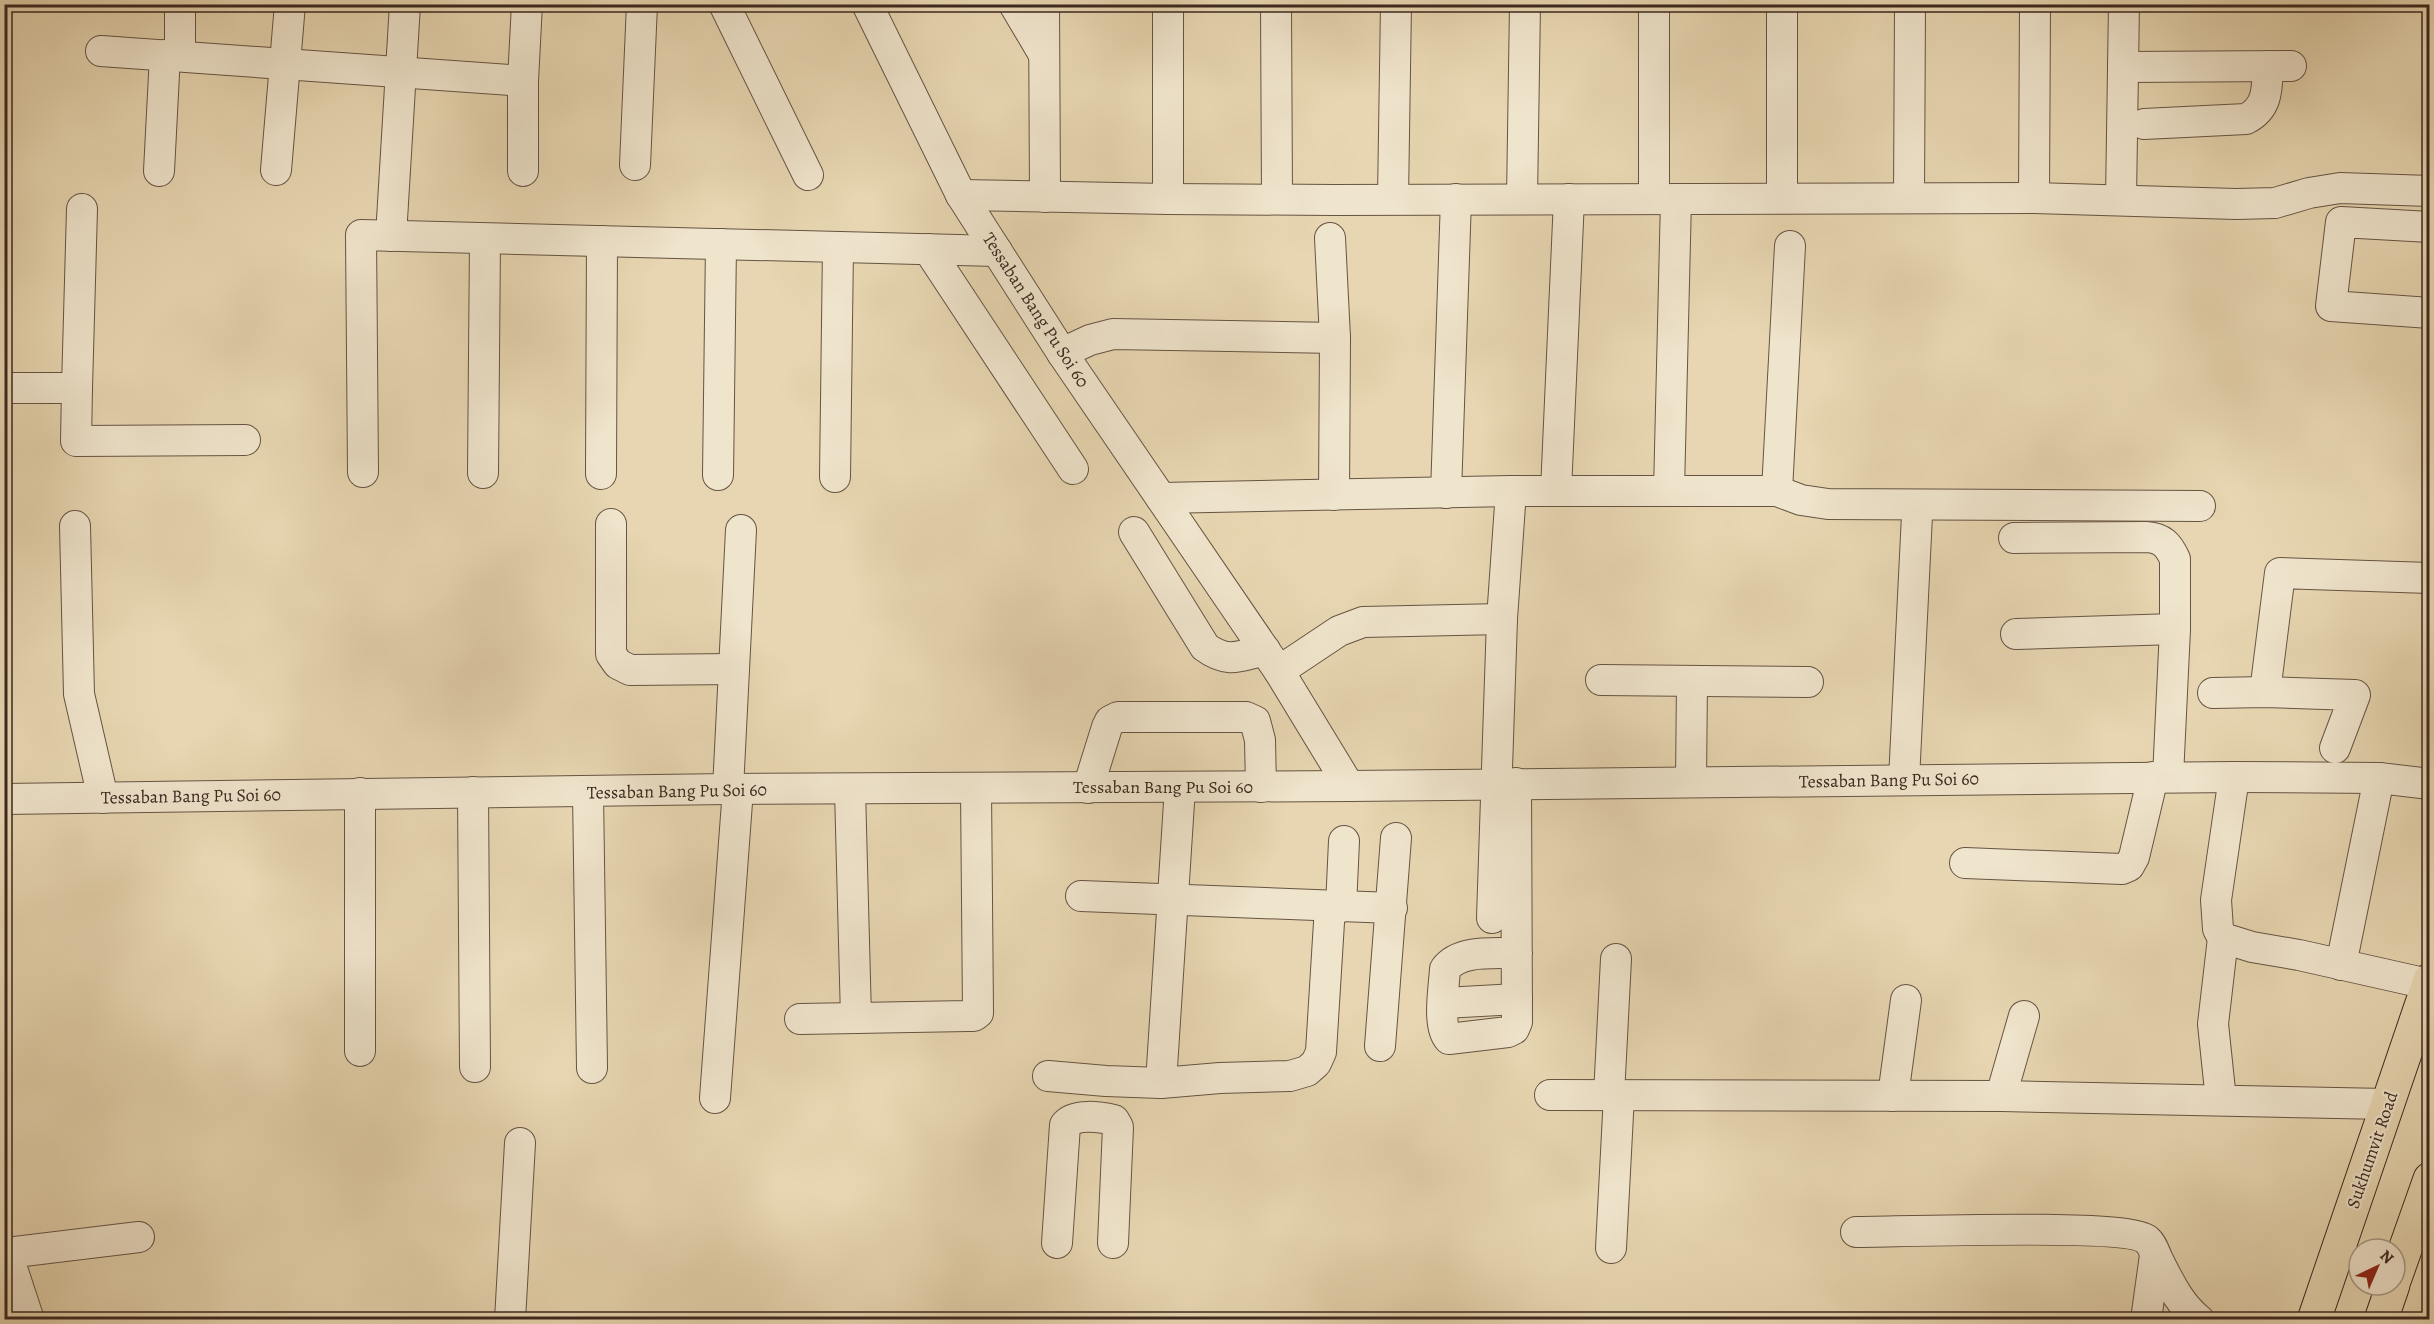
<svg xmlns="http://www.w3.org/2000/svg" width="2434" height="1324" font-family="Alegreya,serif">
<rect width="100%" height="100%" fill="#e7d6b1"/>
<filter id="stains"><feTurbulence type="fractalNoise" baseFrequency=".00333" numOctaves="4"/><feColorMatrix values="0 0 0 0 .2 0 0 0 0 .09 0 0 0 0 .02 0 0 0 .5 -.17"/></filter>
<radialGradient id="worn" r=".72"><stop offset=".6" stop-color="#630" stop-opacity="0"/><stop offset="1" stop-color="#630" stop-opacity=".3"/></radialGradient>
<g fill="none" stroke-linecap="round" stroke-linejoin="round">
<defs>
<g id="minor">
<path d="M724 4 808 175"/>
<path d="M867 4 961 195 1062 353 1279 671 1349 786 2234 777 2379 778 2430 784"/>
<path d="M1014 4 1043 53"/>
<path d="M1044 4 1045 197"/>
<path d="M1168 4V199"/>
<path d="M1276 4 1277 199"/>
<path d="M1654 4V198"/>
<path d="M1782 4V198"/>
<path d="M101 51 523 81"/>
<path d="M180 56V4"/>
<path d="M2123 67 2291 66"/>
<path d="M2144 124 2246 119C2268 108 2267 89 2268 66"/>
<path d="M635 165 642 4"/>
<path d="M276 170 290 4"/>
<path d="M159 171 165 55"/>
<path d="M523 171V81L527 4"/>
<path d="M961 195 1168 199 1334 200 2034 198 2236 204 2275 203 2309 193 2340 188 2430 191"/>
<path d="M1909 198 1910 4"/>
<path d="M2034 198 2035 4"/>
<path d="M1393 199 1396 4"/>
<path d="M1522 199 1525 4"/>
<path d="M2121 199 2124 4"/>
<path d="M2430 227 2341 222 2331 306 2430 313"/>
<path d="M391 236 405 4"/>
<path d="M1330 238 1335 338 1334 495"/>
<path d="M928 249 1073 469"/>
<path d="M1062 353 1090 340 1113 334 1335 338"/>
<path d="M4 388H77L76 441 245 440"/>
<path d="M77 388 82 209"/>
<path d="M363 472 361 235 997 251"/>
<path d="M483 473 485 239"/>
<path d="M601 474 602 241"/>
<path d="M718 475 721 244"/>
<path d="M835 477 838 247"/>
<path d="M1556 491 1569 199"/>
<path d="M1669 491 1676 199"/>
<path d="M1777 491 1790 246"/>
<path d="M1446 493 1456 199"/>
<path d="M1161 498 1511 491H1777L1801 500 1828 504 2200 506"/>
<path d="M611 524V654L618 664 630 670 734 669"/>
<path d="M75 526 79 694 103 798"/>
<path d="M1134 532 1205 647C1228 664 1240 656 1265 650"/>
<path d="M2014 538 2146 537C2162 538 2168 544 2175 559V629L2168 777"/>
<path d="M2016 634 2175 629"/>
<path d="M1279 671 1339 631 1363 622 1502 619"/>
<path d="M1601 680 1808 682"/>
<path d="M2265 692 2280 573 2430 578"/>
<path d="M2213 693 2265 692 2355 695 2335 748"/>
<path d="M2234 777 2216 900 2218 929 2223 938 2252 947 2299 955 2428 984"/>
<path d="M1904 780 1917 515"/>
<path d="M1691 782 1692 681"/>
<path d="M1516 783 1517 1022 1514 1029 1508 1032 1449 1039C1437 1026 1444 987 1445 969 1460 949 1494 954 1517 953"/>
<path d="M1088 788 1107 727 1110 721 1118 717H1246L1255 721 1260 740 1261 787"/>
<path d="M728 789 741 530"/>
<path d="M850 790 856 1018"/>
<path d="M473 792 475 1067"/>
<path d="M588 792 592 1068"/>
<path d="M360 793V1051"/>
<path d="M4 799 728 789 1349 786"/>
<path d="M1965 863 2122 869 2129 866 2134 857 2153 777"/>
<path d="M1081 896 1392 908"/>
<path d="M1341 907 1344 841"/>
<path d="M1492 918 1502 619 1511 491"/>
<path d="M2341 965 2379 778"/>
<path d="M1444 1003 1517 999"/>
<path d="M800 1019 968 1016H974L978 1013 976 789"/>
<path d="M1380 1046 1396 838"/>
<path d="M1048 1076 1106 1081 1161 1083 1220 1078 1290 1076 1307 1071 1316 1063 1321 1052 1330 906"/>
<path d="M1161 1083 1180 787"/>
<path d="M1550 1095 2001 1096 2387 1104"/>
<path d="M1609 1095 1616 959"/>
<path d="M1893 1096 1906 1000"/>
<path d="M2001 1096 2024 1016"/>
<path d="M715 1098 738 789"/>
<path d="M2221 1100 2213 1024 2223 938"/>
<path d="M1856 1232C1897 1232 2127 1223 2147 1240 2152 1244 2155 1253 2158 1260 2169 1281 2179 1304 2199 1320"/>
<path d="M1057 1243 1065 1125C1074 1113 1101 1117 1114 1120L1118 1127 1113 1243"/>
<path d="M1611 1248 1619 1095"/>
<path d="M29 1320 7 1253 139 1237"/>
<path d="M510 1320 520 1143"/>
<path d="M2146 1320 2155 1255"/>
</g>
<g id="highway">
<path d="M2395 1278 2430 1179"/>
<path d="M2314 1320 2430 980"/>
<path d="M2381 1320 2393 1285"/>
</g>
</defs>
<use href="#minor" stroke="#665444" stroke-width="32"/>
<use href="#highway" stroke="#3b2820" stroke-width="35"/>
<use href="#minor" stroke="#efe4cc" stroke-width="30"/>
<use href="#highway" stroke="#e7d6b1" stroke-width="33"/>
</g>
<g text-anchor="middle" stroke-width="4.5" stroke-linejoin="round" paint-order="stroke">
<g font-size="18" fill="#3b2820" stroke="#efe4cc">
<text transform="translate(1036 310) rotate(57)" y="6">Tessaban Bang Pu Soi 60</text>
<text transform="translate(1889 780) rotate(-1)" y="6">Tessaban Bang Pu Soi 60</text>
<text x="1163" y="793">Tessaban Bang Pu Soi 60</text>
<text transform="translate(677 791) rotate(-1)" y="6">Tessaban Bang Pu Soi 60</text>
<text transform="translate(191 796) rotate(-1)" y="6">Tessaban Bang Pu Soi 60</text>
<text transform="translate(2372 1150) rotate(-71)" y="6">Sukhumvit Road</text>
</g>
</g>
<rect width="2434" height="1324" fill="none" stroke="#e7d6b1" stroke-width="24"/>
<rect x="6" y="6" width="2422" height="1312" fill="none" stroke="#3b2820" stroke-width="3"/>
<rect x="12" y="12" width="2410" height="1300" fill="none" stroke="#3b2820" stroke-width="1.5"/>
<g transform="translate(2377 1267) rotate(44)"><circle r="28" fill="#efe4cc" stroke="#a79987" stroke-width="1.5"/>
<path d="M0-4.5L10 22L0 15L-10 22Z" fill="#8f2418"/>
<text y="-9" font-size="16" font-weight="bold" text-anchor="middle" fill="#3b2820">N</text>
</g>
<rect width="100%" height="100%" filter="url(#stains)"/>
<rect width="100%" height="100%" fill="url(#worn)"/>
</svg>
